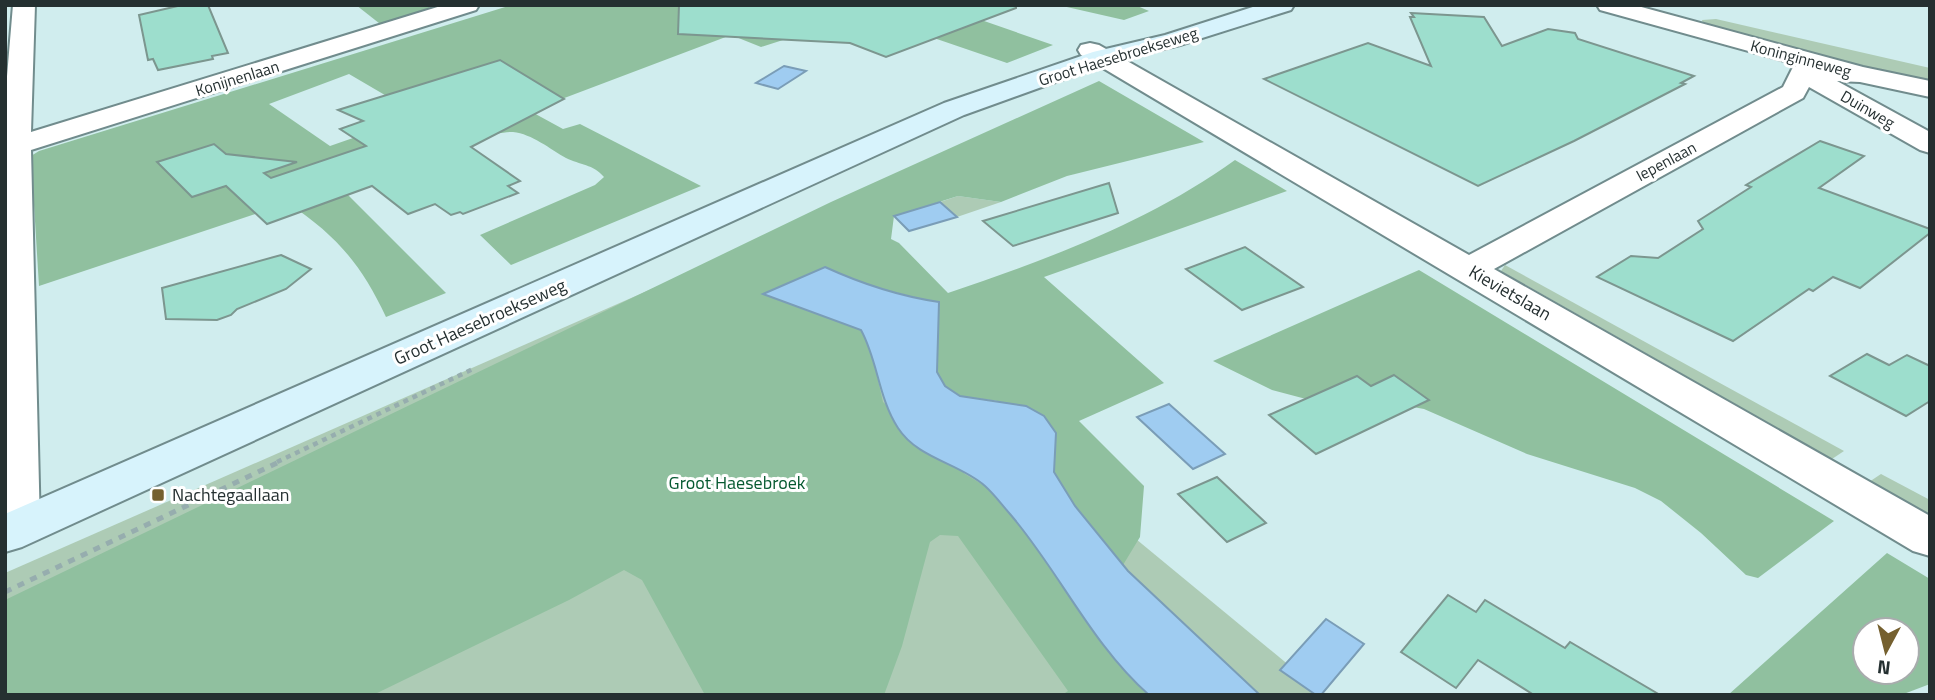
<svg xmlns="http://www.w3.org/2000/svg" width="1935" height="700" font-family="'Titillium Web',sans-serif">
<rect width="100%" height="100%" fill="#d0edee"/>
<g fill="#adcbb5">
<path d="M1716 19 1930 68V82L1816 57 1703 24 1702 20Z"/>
<path d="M958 196 1001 202 957 217 940 202Z"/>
<path d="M770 237 1325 695H5V573Z"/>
<path d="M1505 265 1844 451 1832 459 1501 271Z"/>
<path d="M1881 474 1930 500V516L1869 482Z"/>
</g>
<g fill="#90c09f" fill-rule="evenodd">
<path d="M356 5H426L436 12 384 27Z"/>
<path d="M512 5H938L1053 45 1007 63 928 36 836 23 761 47 731 35 530 111 563 129 580 124 701 186 511 265 480 235 595 185 604 177C593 164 580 165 566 158 550 149 532 134 513 132 485 129 380 181 348 195L446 293 386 317C361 264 337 236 288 203L39 286 31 156 39 151ZM349 74 419 115 330 146 269 104Z"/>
<path d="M1058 5H1135L1149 11 1124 20Z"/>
<path d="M1099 81 1204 142 1067 176 1001 202 958 196 901 214 894 216 891 239 899 243 948 293C1048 259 1149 222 1235 160L1287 191 1044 277 1164 383 1079 421 1144 486 1140 537 1123 565 1075 506 1054 472 1056 433 997 401 960 396 945 386 937 372 939 302C899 295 862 284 825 267L765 294 861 330 871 349 883 402 965 474 985 486 1034 542 1110 652 1149 695H1062L1068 691 958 536 940 535 930 542 902 646 884 695H705L642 580 624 570 569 600 373 695H5V600L831 202Z"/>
<path d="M1419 270 1834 521 1758 578 1746 575 1701 533 1661 501 1635 488 1527 454 1424 409 1402 405 1306 399 1272 390 1213 361Z"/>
<path d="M1887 553 1930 579V684L1901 695H1728ZM1865 630H1907V672H1865Z"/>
</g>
<g fill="#9fccf1" stroke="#7a9db7" stroke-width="2">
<path d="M784 66 806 71 778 89 756 83Z"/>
<path d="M940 202 957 217 909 231 894 216Z"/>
<path d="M825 267C862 284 899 296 939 302L937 372 945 386 960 396 1026 406 1044 416 1056 433 1054 472 1075 506 1128 571 1260 695H1149C1092 645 1059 571 1010 514 1002 505 994 494 985 486 959 463 918 459 898 428 878 397 878 361 861 330L763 294Z"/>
<path d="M1169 404 1225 454 1193 469 1137 417Z"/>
<path d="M1326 619 1364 644 1321 695H1316L1280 670Z"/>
</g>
<g fill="#9ddecd" stroke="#7c968f" stroke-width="2">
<path d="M182 5H208L228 53 212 56 213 59 158 70 153 59 148 60 139 15Z"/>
<path d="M679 5H1016V8L886 57 850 43 678 34Z"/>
<path d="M1411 13 1484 17 1502 46 1548 29 1575 33 1578 39 1694 76 1681 83 1685 84 1574 141 1478 186 1264 79 1368 43 1431 66 1410 17H1414Z"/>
<path d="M500 60 564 99 471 147 520 181 508 186 518 193 463 214 460 212 451 215 435 204 408 214 372 186 267 224 226 186 192 197 157 162 214 144 226 154 297 162 264 173 271 178 366 146 340 129 363 121 338 110Z"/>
<path d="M1820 141 1864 156 1819 188 1930 229V233L1860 288 1833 277 1813 291 1809 289 1733 341 1597 277 1631 256 1658 258 1703 229 1698 221 1751 187 1746 185Z"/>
<path d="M1109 183 1118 213 1013 246 983 221Z"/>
<path d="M1245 247 1303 287 1242 310 1186 269Z"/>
<path d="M281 255 311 269 286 289 237 309 231 315 217 320 166 319 162 288Z"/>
<path d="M1867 354 1889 365 1907 355 1930 366V401L1906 416 1830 376Z"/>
<path d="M1394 375 1429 400 1316 454 1269 415 1357 376 1371 386Z"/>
<path d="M1217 477 1266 523 1227 542 1178 494Z"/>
<path d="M1448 595 1476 612 1485 600 1565 648 1570 642 1660 695H1534L1478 660 1456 688 1401 652Z"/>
</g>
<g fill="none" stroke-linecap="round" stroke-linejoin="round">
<defs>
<g id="street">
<path d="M13 5H35L31 132 444 5H479L476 10 31 150 40 528 34 540 17 546 5 542V100Z"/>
<path d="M1597 5H1634L1863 67 1930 81V97L1860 82 1837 81 1930 132V153L1920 150 1809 87 1803 98 1494 269 1930 516V556L1913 551 1081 55 1078 50 1081 45 1090 43 1099 45 1469 255 1783 87 1793 67 1799 65 1600 10Z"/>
</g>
<path id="secondary" d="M1259 5H1294L1291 10 1180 45 1111 62 964 115 22 547 5 552V514L944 103 1093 52 1165 35Z"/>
</defs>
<use href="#street" stroke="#718c8d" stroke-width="4"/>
<use href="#secondary" stroke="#718c8d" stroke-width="4"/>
<path stroke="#96adae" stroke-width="4.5" stroke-dasharray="5 5" stroke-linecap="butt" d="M277 462 473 369"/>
<path stroke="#96adae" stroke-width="5" stroke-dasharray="7 7" stroke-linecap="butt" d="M5 592 281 461"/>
<use href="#street" fill="#fff" fill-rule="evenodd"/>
<use href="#secondary" fill="#d7f3fc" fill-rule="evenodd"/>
</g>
<rect fill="#75602f" stroke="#fff" stroke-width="2.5" x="151" y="488" width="14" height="14" rx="3.5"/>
<g text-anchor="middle" stroke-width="6" stroke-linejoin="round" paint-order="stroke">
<g font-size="16" fill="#253031" stroke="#fff">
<text transform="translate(1118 56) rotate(-17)" y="6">Groot Haesebroekseweg</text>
<text transform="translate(1801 58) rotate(15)" y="6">Koninginneweg</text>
<text transform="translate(237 78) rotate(-17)" y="6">Konijnenlaan</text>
<text transform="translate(1868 109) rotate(30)" y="6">Duinweg</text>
<text transform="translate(1666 161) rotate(-28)" y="6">Iepenlaan</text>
</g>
<g font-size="18" fill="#253031" stroke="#fff">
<text transform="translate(1510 293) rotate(30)" y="6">Kievietslaan</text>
<text transform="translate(480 322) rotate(-24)" y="6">Groot Haesebroekseweg</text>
</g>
<g font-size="18" fill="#055930" stroke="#fff">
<text x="737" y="489">Groot Haesebroek</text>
</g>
<g font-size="18" fill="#253031" stroke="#fff" text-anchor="start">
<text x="172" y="501">Nachtegaallaan</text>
</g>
</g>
<rect width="1935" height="700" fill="none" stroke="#253031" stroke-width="14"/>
<g transform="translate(1886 651) rotate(187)"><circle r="33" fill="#ffffff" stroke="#a8acad" stroke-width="2"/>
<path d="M0-5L12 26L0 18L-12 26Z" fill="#75602f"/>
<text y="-10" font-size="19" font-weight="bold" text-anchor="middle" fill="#253031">N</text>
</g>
</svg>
